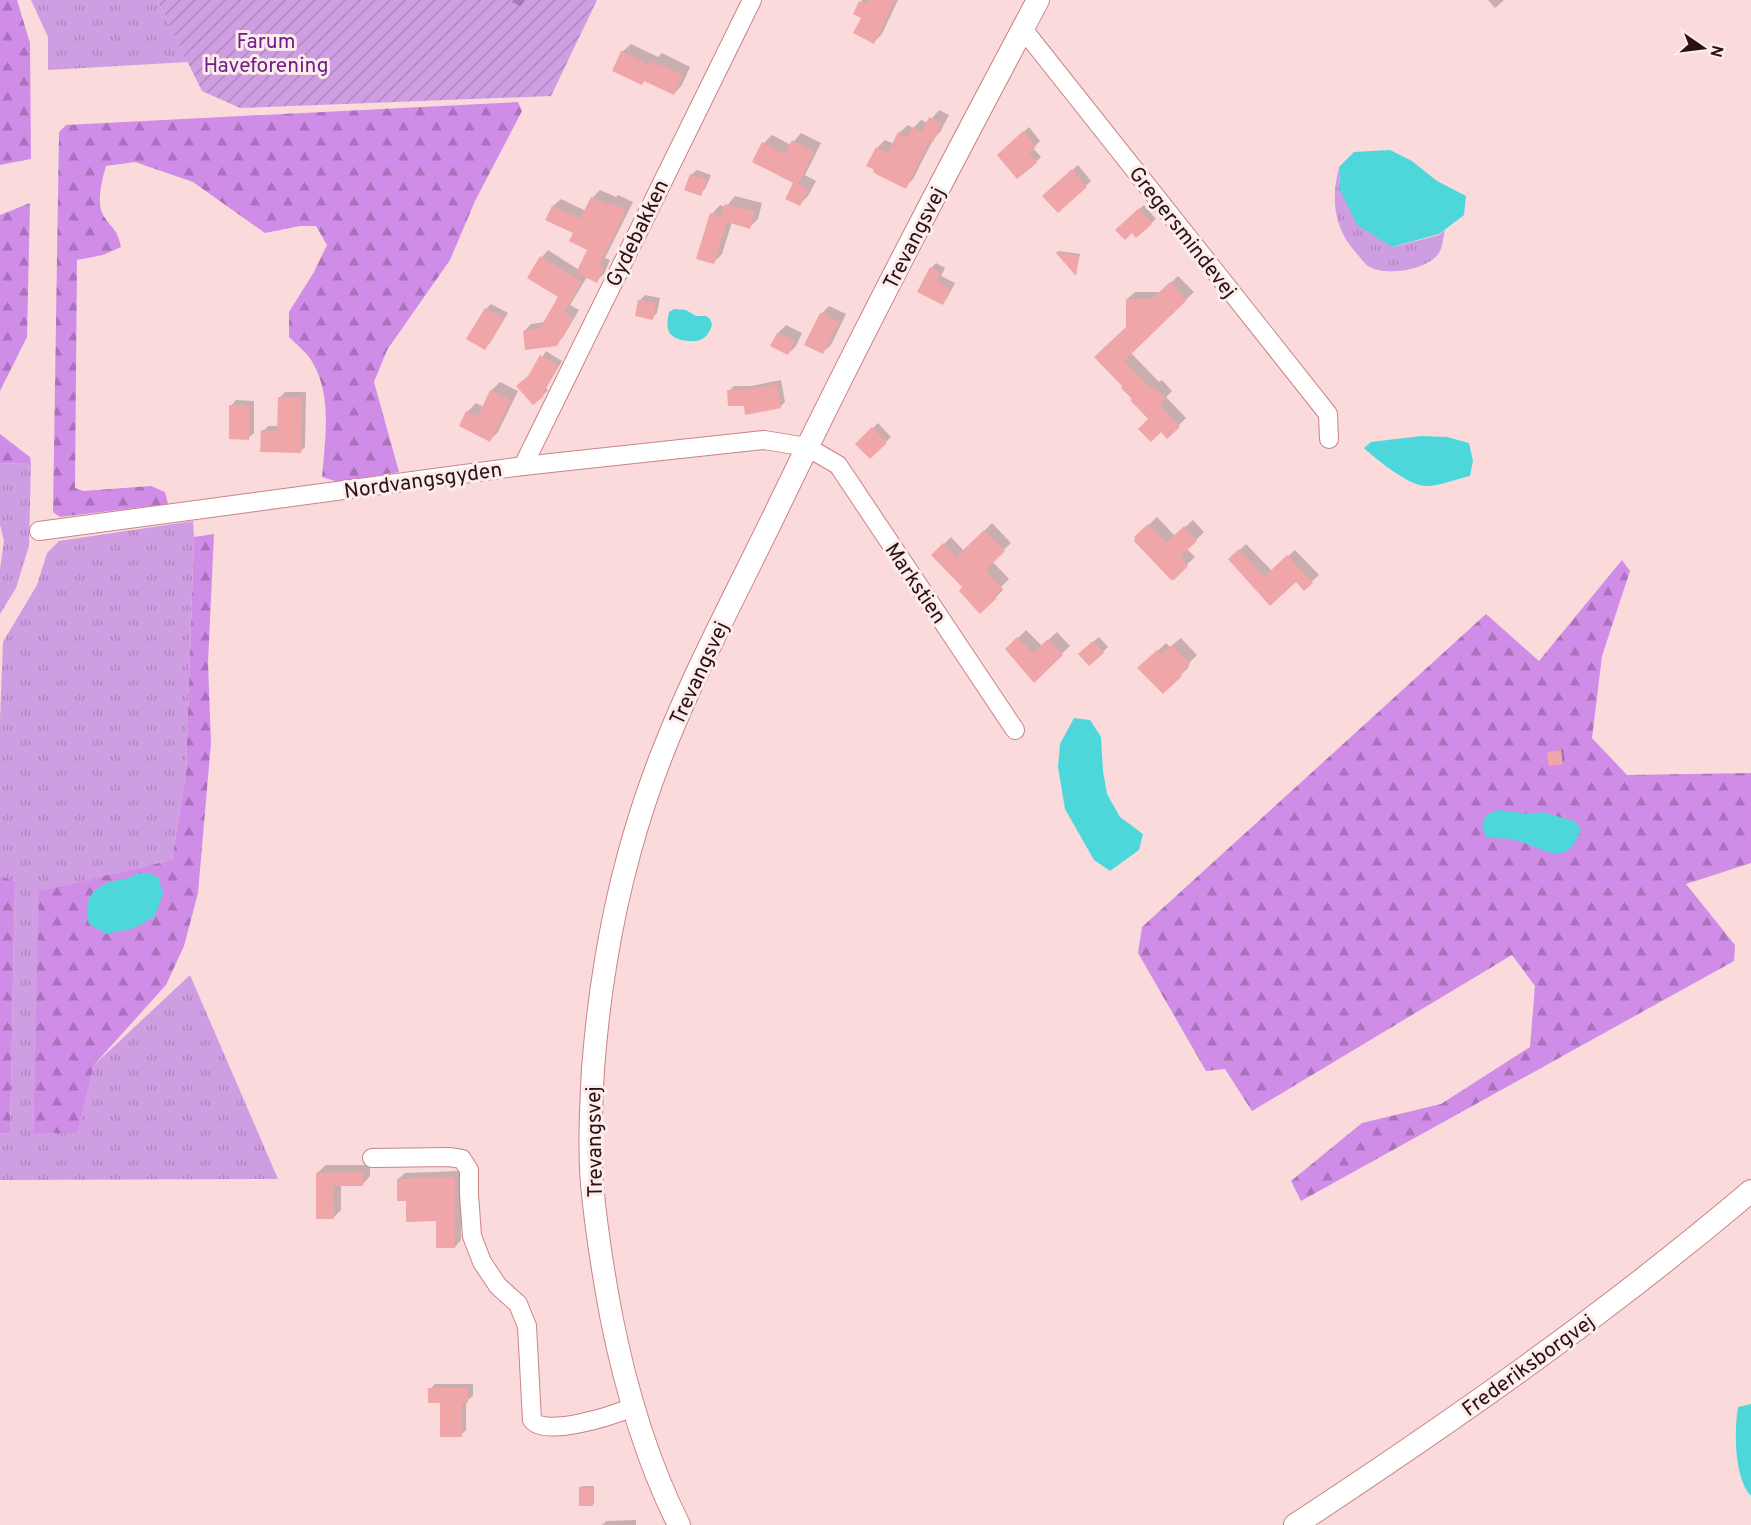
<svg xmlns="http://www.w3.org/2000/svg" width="1751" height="1525" font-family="Overpass,sans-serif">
<defs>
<pattern id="grass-tufts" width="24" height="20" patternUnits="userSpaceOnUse" patternTransform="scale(1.5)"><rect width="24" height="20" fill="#cf9de1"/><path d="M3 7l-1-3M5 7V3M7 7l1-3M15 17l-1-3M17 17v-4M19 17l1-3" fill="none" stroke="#b286c0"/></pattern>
<pattern id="forest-firs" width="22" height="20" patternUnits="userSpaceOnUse" patternTransform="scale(1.5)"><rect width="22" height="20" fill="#d08de8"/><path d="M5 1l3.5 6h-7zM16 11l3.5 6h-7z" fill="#a972bb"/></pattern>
<pattern id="garden-furrows" width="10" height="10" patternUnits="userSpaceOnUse" patternTransform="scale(1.5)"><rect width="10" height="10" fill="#cf9de1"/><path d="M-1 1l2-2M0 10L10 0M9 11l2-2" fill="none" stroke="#b286c0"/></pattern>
</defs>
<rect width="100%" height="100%" fill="#fadadb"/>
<g fill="url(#grass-tufts)">
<path d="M31 0H157L188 62 48 70V37Z"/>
<path d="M1339 167 1340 190 1393 247 1439 235 1445 230C1443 237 1443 247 1439 253 1429 269 1387 277 1370 267 1365 265 1361 258 1357 254 1333 227 1331 200 1339 167Z"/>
<path d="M0 463 31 464 29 546 16 588 0 614V569L4 541 0 525Z"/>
<path d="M193 521 194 537 186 772 172 860 40 891 33 1132 78 1133 94 1065 190 975 278 1179 0 1180V1134L10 1133 15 883 0 876V720L3 642 37 585 47 553 59 541Z"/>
</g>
<g fill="url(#forest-firs)">
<path d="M0 0H17L30 43 31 159 0 165Z"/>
<path d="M518 102 522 111 475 201 450 260 387 350 374 382 399 472 338 482 322 477C325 441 332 398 314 365 309 354 297 345 289 337V312L314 272 327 245 316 226H300L265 233 193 182 135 162 106 166C102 180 95 205 105 218 114 231 117 229 121 247L103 255 77 260 75 488 83 491 151 486 165 492 168 504 60 517 53 512 59 132 66 125Z"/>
<path d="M30 203 27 337 0 391V215Z"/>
<path d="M0 434 30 457 31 464 0 463Z"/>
<path d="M214 534 208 663 211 743 198 893 184 946 166 985 94 1065 78 1133H33L39 891 172 860 186 772 194 537Z"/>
<path d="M1622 560 1630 571 1602 656 1592 738 1627 775 1751 773V863L1686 884 1735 945 1734 961 1301 1201 1291 1181 1362 1123 1441 1104 1530 1047 1535 986 1512 955 1252 1111 1225 1069 1206 1071 1138 953 1142 927 1486 614 1539 661Z"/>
<path d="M0 876 15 882 10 1133 0 1134Z"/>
</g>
<path fill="url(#garden-furrows)" d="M157 0H597L551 96 240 108 202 91Z"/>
<g fill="#4ed7da">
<path d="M1390 150 1412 161 1437 181 1466 196 1464 215 1439 234 1392 247 1357 225 1340 190 1339 167 1354 152Z"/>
<path d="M674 309 686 310 696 316H706L710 319 712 325C707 341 698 343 681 340 676 338 672 337 669 332 666 326 668 318 669 312Z"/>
<path d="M1421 436 1447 437 1469 443 1473 461 1470 476C1456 479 1442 485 1428 486 1411 488 1376 459 1364 448L1371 442Z"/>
<path d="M1074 718 1090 720 1101 737 1103 771 1107 794 1120 817 1143 834 1139 850 1110 871 1094 860 1065 809 1058 767 1060 744Z"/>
<path d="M1499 810 1530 814 1542 812 1574 821 1581 829C1566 871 1545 848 1515 840 1505 837 1496 840 1486 837L1482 826 1486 815Z"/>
<path d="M137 873H147L158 877 163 893 155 916 135 928 106 934 89 924C84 902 88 891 110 882 120 879 129 880 137 873Z"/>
<path d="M1751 1404V1496C1734 1479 1734 1429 1738 1407Z"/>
</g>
<g fill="#0003">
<path d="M513 0H524L520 6 512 2Z"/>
<path d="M862 0H898L882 34 874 42 863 18 855 14Z"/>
<path d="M1488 0H1504L1495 8Z"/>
<path d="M631 44 658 57 662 53 690 67 682 85 674 94 622 52Z"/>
<path d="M939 110 949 115 940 132 934 138 913 179 905 187 877 148 885 140 894 144 899 133 908 125 913 128 921 120 928 123Z"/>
<path d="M1029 127 1040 141 1033 148 1041 157 1036 162 999 155Z"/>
<path d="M801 133 821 143 805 175 816 181 808 196 800 204 795 182 764 143 772 135 791 145Z"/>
<path d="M1078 165 1091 181 1058 211 1044 196Z"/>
<path d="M697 170 711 175 705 189 700 194 691 175Z"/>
<path d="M600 190 616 197 618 195 633 202 605 258 610 260 604 274 596 281 587 277 570 305 579 310 563 337 556 344 524 331 531 324 546 322 560 297 542 257 548 250 579 270 589 249 575 233 547 219 553 206 561 199 586 211 592 198Z"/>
<path d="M735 196 762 203 758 219 750 227 732 222 722 254 714 262 712 214 720 205 726 207Z"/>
<path d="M1144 205 1156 219 1151 223 1136 236 1133 231 1117 230Z"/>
<path d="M1059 251 1080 254 1076 273 1057 252Z"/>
<path d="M936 263 945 268 941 276 955 283 947 298 942 304 931 268Z"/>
<path d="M1178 276 1194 292 1131 353 1159 382 1162 380 1172 391 1166 397 1186 418 1167 437 1150 419 1124 386 1096 357 1127 328V299L1135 292H1161Z"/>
<path d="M645 295 660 298 657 313 652 318 640 300Z"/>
<path d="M491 304 508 313 490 343 485 348 486 309Z"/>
<path d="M829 306 846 314 831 345 822 353 821 314Z"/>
<path d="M786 325 802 333 796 346 788 354 778 333Z"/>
<path d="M546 351 562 361 546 388 548 390 543 395 530 376Z"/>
<path d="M781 380 785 402 780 407 729 391 734 386H751Z"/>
<path d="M500 382 518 391 498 432 490 440 461 425 468 411 476 403 484 407 491 391Z"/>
<path d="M285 392H306L305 447 300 452 263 431 268 426H279L280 397Z"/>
<path d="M236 400 254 401V433L248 438 231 406Z"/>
<path d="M878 423 891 437 870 457 857 444Z"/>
<path d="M1157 517 1175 536 1193 520 1204 532 1187 549 1195 557 1173 578 1136 537Z"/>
<path d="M992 523 1011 543 992 561 1009 579 1001 587 1003 590 996 597 964 587 933 555 951 537 964 551Z"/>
<path d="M1246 544 1272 571 1295 550 1319 575 1304 589 1296 580 1270 604 1230 559Z"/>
<path d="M1026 630 1042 646 1057 632 1070 646 1034 681 1007 649Z"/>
<path d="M1099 637 1108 647 1103 652 1085 649Z"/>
<path d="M1181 638 1197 655 1187 665 1189 667 1163 692 1139 668 1166 643 1170 647Z"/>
<path d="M1563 749 1565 760 1563 762 1548 753Z"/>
<path d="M326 1165H370V1176L362 1185H341V1210L333 1218 317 1173Z"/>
<path d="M461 1171V1240L455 1247 437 1220 408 1200 398 1179 405 1173Z"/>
<path d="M435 1384H473V1396L466 1401V1430L461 1435 442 1401 430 1389Z"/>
<path d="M582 1486H594V1503L592 1505 580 1488Z"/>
<path d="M636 1520V1525H602L606 1521Z"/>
</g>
<g fill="#f0a6a8">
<path d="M870 0H895L874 44 853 33 861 18 853 14 859 1 867 4Z"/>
<path d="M621 51 650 65 652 61 683 75 674 95 644 81 642 85 612 71Z"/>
<path d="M929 117 942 123 933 142 930 140 906 189 874 173 873 169 866 166 876 147 888 153 898 132 907 137 912 127 922 132Z"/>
<path d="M1023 131 1036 147 1029 153 1037 163 1017 179 997 155Z"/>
<path d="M792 140 814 152 798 184 809 189 800 206 785 199 793 183 752 162 762 142 785 154Z"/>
<path d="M1072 169 1087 187 1058 213 1042 196Z"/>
<path d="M690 174 707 180 701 196 684 190Z"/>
<path d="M591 197 608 205 609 202 626 210 599 266 604 268 597 283 576 273 587 250 569 241 573 233 545 220 552 206 580 219Z"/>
<path d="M725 204 755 211 750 229 727 222 714 264 696 259 710 213 721 216Z"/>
<path d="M1139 208 1152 224 1136 238 1132 233 1125 240 1115 230Z"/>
<path d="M1055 252 1079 256 1076 276Z"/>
<path d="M540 256 582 282 564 312 573 318 557 346 525 350 523 331 540 328 558 297 527 278Z"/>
<path d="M930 267 941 273 937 281 951 288 943 305 917 292Z"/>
<path d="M1170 282 1187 300 1124 361 1151 388 1153 386 1166 399 1160 405 1180 427 1167 439 1161 432 1151 442 1138 429 1148 419 1130 400 1132 399 1121 388 1122 386 1094 357 1126 327V299H1152Z"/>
<path d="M638 300 656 303 653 320 635 316Z"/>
<path d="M485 308 504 319 485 350 466 339Z"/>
<path d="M820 313 839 322 823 354 804 345Z"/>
<path d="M777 333 795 341 788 355 770 346Z"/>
<path d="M540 355 558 366 542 394 544 396 533 405 516 386 528 376Z"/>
<path d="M777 384 781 408 745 415 744 406H728L727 390H745Z"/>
<path d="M490 390 511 400 490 442 459 426 466 411 478 416Z"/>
<path d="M278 397H302L301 453 260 452 261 430 277 431Z"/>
<path d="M229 405H250L249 440 229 439Z"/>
<path d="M872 427 887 443 870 459 855 444Z"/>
<path d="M1148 524 1166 543 1184 526 1197 541 1180 557 1188 566 1174 580H1171L1134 541 1135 539 1134 537Z"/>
<path d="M984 530 1005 551 986 570 1002 588 994 596 997 598 980 614 959 591 962 587 931 555 943 543 956 557Z"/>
<path d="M1239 549 1264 577 1287 555 1313 583 1304 591 1296 582 1270 606 1228 559Z"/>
<path d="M1017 637 1033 653 1048 639 1063 655 1034 683 1005 649Z"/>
<path d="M1093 641 1104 653 1089 666 1078 654Z"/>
<path d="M1172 645 1190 664 1180 674 1182 676 1163 694 1137 668 1157 650 1161 654Z"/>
<path d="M1561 750 1563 764 1549 766 1547 752Z"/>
<path d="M363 1172V1186H333L334 1219H316V1173Z"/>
<path d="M411 1177H455V1248H436V1221L406 1222V1201H397V1179H411Z"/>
<path d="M428 1388H468V1403H462V1437H440V1403H428Z"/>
<path d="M579 1487 593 1488V1506H579Z"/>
</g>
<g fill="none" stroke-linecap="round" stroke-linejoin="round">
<defs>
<g id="minor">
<path d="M1023 29 1328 414 1329 439"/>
<path d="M523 466 752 0"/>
<path d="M39 531 523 466 764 440 807 447 838 465 1015 730"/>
<path d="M372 1158 449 1157 462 1159 469 1170V1194L472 1236 482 1262 498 1286 518 1304 527 1326 532 1420C545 1438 614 1415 633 1407"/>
</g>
<g id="tertiary">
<path d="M679 1525C646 1459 625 1386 611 1315 603 1272 596 1228 592 1184 589 1147 591 1107 593 1069 600 977 615 892 644 804 679 697 735 598 783 497 864 329 951 164 1038 0"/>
<path d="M1295 1525C1453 1421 1606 1314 1751 1191"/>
</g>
</defs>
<use href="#minor" stroke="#cb8386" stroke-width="20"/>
<use href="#tertiary" stroke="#cb8386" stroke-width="24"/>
<use href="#minor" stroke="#fff" stroke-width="18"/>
<use href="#tertiary" stroke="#fff" stroke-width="22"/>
</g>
<g text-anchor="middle" stroke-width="6" stroke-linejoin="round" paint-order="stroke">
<g font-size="21" fill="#721e8b" stroke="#fcecec">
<text x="266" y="48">Farum<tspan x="266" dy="24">Haveforening</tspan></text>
</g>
<g font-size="21" fill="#2c1113" stroke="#fcecec">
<text transform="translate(1183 232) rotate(52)" y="7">Gregersmindevej</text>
<text transform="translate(637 233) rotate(-64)" y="7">Gydebakken</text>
<text transform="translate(914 238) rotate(-63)" y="7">Trevangsvej</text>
<text transform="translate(423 480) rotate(-8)" y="7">Nordvangsgyden</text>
<text transform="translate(916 583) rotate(56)" y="7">Markstien</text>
<text transform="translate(699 673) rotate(-65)" y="7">Trevangsvej</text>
<text transform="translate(594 1142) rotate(-91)" y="7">Trevangsvej</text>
<text transform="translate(1528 1365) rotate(-36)" y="7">Frederiksborgvej</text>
</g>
</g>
<g transform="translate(1703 48) rotate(104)" stroke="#fcecec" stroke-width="4.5" paint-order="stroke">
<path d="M0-4.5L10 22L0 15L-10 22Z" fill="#2c1113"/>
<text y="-9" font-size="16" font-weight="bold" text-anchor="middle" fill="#2c1113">N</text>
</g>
</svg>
